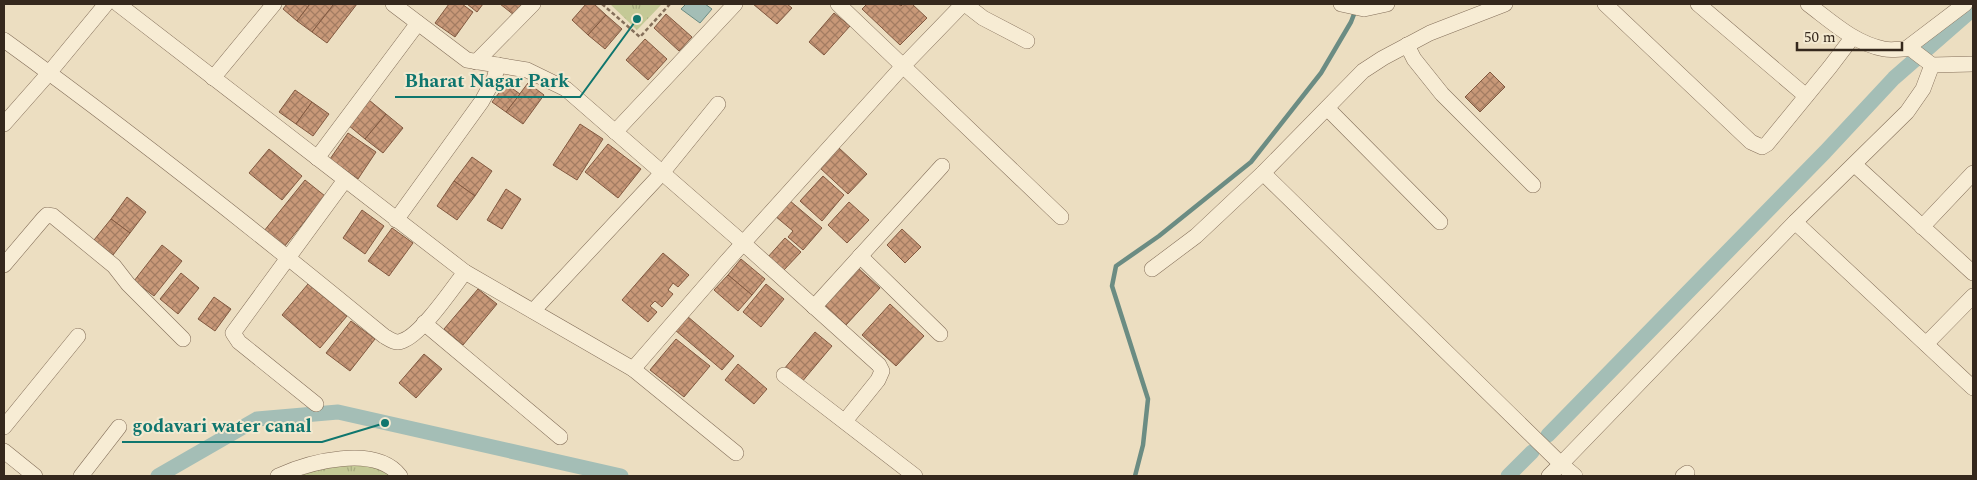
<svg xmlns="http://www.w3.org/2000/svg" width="1977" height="480" font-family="Spectral,serif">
<defs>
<pattern id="grass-tufts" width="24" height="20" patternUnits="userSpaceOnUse" patternTransform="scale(1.25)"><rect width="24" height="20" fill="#c4c996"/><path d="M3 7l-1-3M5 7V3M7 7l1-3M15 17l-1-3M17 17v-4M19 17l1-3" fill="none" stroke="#a9ad81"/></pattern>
<pattern id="building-cross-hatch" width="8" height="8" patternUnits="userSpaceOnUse" patternTransform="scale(1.25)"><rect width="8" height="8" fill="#c89878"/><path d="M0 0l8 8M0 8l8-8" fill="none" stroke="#a37c62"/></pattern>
</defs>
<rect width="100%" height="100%" fill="#ecdec1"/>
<g fill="url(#grass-tufts)">
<path d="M610 4H662L637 30Z"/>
<path d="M367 464 395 476H287L311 468Z"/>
</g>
<path fill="#a4beb6" stroke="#6b8c83" d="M686 4H705L712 9 700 23 681 9Z"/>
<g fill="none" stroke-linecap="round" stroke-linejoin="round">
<path stroke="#6b8c83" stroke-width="4.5" d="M1135 476 1143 445 1148 399 1112 286 1116 266 1159 236 1251 162 1321 73 1351 22 1356 9"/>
<g stroke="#a4beb6" stroke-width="15">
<path d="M1548 435 1825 152 1894 78 1973 9"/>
<path d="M158 476 257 419 338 412 621 476"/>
<path d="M1508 476 1532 452"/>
</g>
</g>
<g fill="url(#building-cross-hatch)" stroke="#825940">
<path d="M287 4H310L297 21 283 9Z"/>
<path d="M310 4H334L312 32 297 21Z"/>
<path d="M334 4H357L327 43 312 32Z"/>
<path d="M449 4H462L473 12 455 37 435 23Z"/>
<path d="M467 4H483L477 12Z"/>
<path d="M500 4H522L514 15Z"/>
<path d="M586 4H594L606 15 588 35 572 20Z"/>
<path d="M753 4H787L792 8 777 24Z"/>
<path d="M867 4H898L901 6 903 4H912L927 18 900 45 862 9Z"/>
<path d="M834 13 850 26 824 55 809 42Z"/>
<path d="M666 14 692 37 679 51 654 28Z"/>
<path d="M606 15 622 29 605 49 588 35Z"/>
<path d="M645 39 667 59 648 80 626 60Z"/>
<path d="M1490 72 1505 87 1480 112 1465 97Z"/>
<path d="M528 83 544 95 523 124 506 112Z"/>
<path d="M506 84 520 94 506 112 492 102Z"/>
<path d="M295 90 312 102 296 124 279 112Z"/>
<path d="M369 100 386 114 365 139 348 125Z"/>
<path d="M312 102 329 114 313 136 296 124Z"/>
<path d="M386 114 403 128 383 153 365 139Z"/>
<path d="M580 124 603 139 577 180 553 165Z"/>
<path d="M348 133 376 152 358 179 330 159Z"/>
<path d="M608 144 641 169 618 198 585 172Z"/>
<path d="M839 148 867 174 848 194 820 168Z"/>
<path d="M269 149 302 176 282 200 249 173Z"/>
<path d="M472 157 492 171 475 196 454 181Z"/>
<path d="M823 176 844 195 822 221 800 201Z"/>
<path d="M305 180 325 196 284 247 264 231Z"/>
<path d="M454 181 475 196 457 220 437 206Z"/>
<path d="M506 189 521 199 502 229 487 220Z"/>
<path d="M127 197 146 212 130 233 111 219Z"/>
<path d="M789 200 822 228 803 250 788 237 793 231 775 216Z"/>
<path d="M849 202 869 220 847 243 828 225Z"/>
<path d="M362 210 384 226 365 254 343 238Z"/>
<path d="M111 219 130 233 113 255 94 240Z"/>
<path d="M392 228 413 243 389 276 368 261Z"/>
<path d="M902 229 921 247 905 263 887 245Z"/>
<path d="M785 238 801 252 783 271 767 258Z"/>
<path d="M162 245 182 261 154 296 134 281Z"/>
<path d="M663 253 689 275 678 287 673 283 668 290 673 294 662 307 655 301 650 306 657 312 648 322 622 300Z"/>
<path d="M741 259 765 279 752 295 728 275Z"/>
<path d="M857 267 880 288 846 325 824 304Z"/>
<path d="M181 273 199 288 178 314 160 299Z"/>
<path d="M728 275 752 295 738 311 714 290Z"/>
<path d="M308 284 347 316 320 348 282 315Z"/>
<path d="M766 284 784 299 761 327 743 312Z"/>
<path d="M478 289 497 304 463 345 444 329Z"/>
<path d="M214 297 231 309 215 331 198 319Z"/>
<path d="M890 304 924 336 896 366 862 335Z"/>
<path d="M687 316 734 356 722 370 675 330Z"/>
<path d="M351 321 375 339 350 371 326 353Z"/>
<path d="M815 332 832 346 801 383 784 369Z"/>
<path d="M676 339 710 366 684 397 650 370Z"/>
<path d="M424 354 442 369 416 398 399 383Z"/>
<path d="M738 364 767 389 754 404 725 380Z"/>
</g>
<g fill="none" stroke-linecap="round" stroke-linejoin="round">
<defs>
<g id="minor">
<path d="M118 4 465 272 633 369 736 453"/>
<path d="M393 4 467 60 527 70 566 89 743 243 879 365 882 371 878 380 845 421"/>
<path d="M963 4 903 66 1061 217"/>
<path d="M965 4 983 18 1027 41"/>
<path d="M1341 4 1364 9 1387 4"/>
<path d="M1605 4 1751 142 1762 147 1767 144 1830 67 1852 38"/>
<path d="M1698 4 1806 96"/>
<path d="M1808 4C1832 22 1854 43 1884 49 1893 51 1902 48 1911 49L1932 65 1973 64"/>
<path d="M4 40C134 134 260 234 384 336 389 339 396 344 402 341 421 335 452 289 465 272"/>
<path d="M1407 45 1414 59 1442 94 1533 185"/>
<path d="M1907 48 1965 4"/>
<path d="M476 62 533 4"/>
<path d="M213 78 274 4"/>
<path d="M1327 108 1440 222"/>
<path d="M4 124 49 73 106 4"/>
<path d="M615 132 735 4"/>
<path d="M317 158 418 23"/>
<path d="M1855 165 1973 273"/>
<path d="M1263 173 1561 464 1795 222 1907 112 1923 89 1932 65"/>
<path d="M396 220 482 101 494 79 498 65"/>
<path d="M1795 222 1973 388"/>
<path d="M1922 227 1973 173"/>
<path d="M860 256 940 334"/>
<path d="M4 265 43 219 47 215 53 216 114 266 128 284 183 339"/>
<path d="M1152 269 1196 236 1263 173 1363 71 1383 58 1430 33 1505 4"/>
<path d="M814 307 942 166"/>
<path d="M533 311 662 173 718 104"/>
<path d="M424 323 560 437"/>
<path d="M1926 344 1973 296"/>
<path d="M633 369 727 261 903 66 838 4"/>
<path d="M784 375 915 476"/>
<path d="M316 404 239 342 233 333 345 180"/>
<path d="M4 427 78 336"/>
<path d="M4 451 35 476"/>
<path d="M81 476 119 427"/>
<path d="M278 476C309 462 375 444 400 476"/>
<path d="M1549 476 1561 464 1575 476"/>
<path d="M1683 476 1687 473"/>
</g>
</defs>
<use href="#minor" stroke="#846f5a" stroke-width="16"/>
<path stroke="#846f5a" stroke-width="2.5" stroke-dasharray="4 2.5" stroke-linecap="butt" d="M602 4 640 37 670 4"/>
<use href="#minor" stroke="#f7ecd4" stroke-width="15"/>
</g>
<path fill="none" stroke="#0f766e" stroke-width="2" d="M637 19L580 97H395M385 423L322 442H122"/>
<g fill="#0f766e" stroke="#f3e9d0" stroke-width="2">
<circle cx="637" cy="19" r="5"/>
<circle cx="385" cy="423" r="5"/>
</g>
<g font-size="19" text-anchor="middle" font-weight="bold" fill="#0f766e" stroke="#f3e9d0" stroke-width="4" stroke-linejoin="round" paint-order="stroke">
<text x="487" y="87">Bharat Nagar Park</text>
<text x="222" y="432">godavari water canal</text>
</g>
<rect width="1977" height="480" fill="none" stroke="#35281d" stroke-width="10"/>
<path d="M1797 42v8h105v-8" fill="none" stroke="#35281d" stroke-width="2.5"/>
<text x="1804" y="42" font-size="15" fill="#35281d" stroke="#f3e9d0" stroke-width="4" paint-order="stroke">50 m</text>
</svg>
